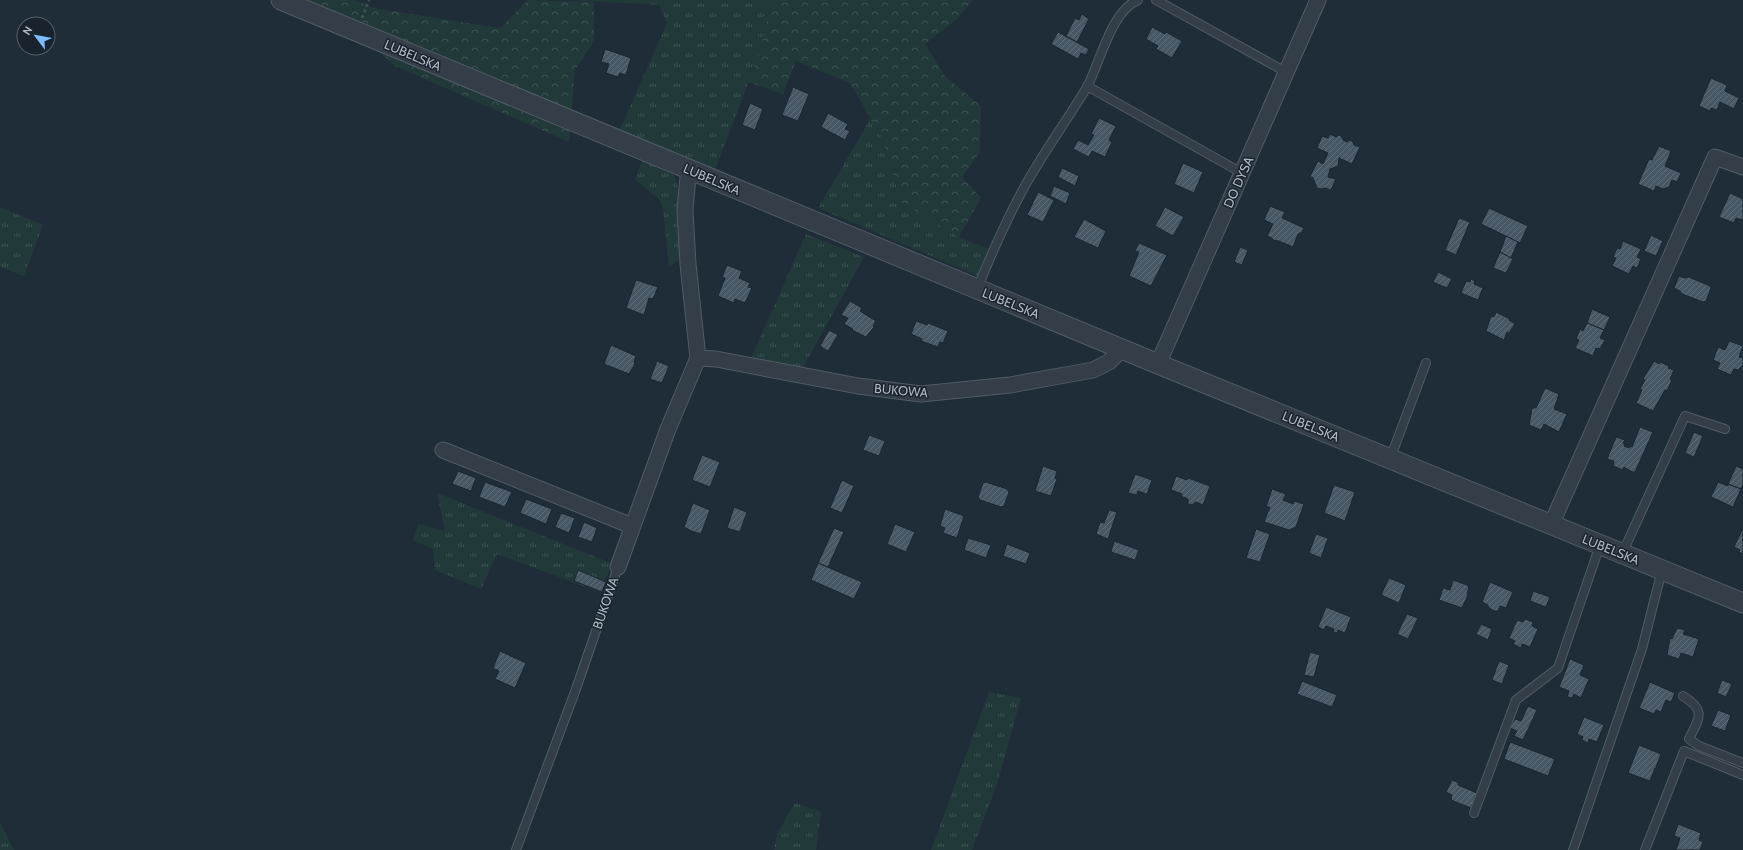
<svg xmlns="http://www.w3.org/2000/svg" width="1743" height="850" font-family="Cabin,sans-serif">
<defs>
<pattern id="grass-tufts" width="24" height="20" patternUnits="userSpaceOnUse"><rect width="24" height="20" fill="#213939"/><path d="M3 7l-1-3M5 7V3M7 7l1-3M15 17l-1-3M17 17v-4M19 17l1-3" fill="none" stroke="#3f5454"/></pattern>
<pattern id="forest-crowns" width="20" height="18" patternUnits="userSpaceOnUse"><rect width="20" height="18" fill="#213939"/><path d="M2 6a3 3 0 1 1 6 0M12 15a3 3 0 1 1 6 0" fill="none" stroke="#3f5454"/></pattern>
<pattern id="building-hatch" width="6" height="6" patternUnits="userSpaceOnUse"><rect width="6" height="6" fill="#475764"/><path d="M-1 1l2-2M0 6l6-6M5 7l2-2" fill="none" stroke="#5f6d79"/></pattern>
</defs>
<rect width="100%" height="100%" fill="#1f2d38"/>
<g fill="url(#grass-tufts)">
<path d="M569 0H771L761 49 714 173 673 172 679 190 683 256 669 267 663 209 659 199 635 180 646 148 617 136 667 23 659 5Z"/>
<path d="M871 118 881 136 902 203 959 237 989 249 978 276 818 208Z"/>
<path d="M0 207 43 225 24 276 0 267Z"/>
<path d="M806 234 864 257 799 375 748 365Z"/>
<path d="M437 493 613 564 599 592 497 554 481 589 435 570 433 549 413 540 418 524 445 531Z"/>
<path d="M989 692 1021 698 997 784 972 850H931Z"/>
<path d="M795 803 821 812 816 850H774L777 834Z"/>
<path d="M0 822 14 850H0Z"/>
</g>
<g fill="url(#forest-crowns)">
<path d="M282 0H354L379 9 500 28 528 0 594 2V41L575 70 569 142 395 66 375 48Z"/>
<path d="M771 0H973L957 19 925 44 945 76 981 106 980 152 962 177 981 198 959 237 902 203 881 136 850 83 796 61 783 94 748 82 761 49Z"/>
</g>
<g fill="url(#building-hatch)" stroke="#1a252f">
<path d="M1082 14 1089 19 1077 42 1066 36 1075 18 1079 20Z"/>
<path d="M1152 27 1165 34 1166 32 1182 41 1172 58 1156 49 1158 46 1146 39Z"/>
<path d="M1058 32 1089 49 1086 55 1081 53 1078 59 1051 44Z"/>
<path d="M605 49 631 58 626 75 620 73 618 77 606 73 609 64 601 62Z"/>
<path d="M1711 78 1727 85 1725 91 1739 98 1734 109 1720 102 1717 110 1711 108 1710 111 1699 106Z"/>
<path d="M793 87 809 94 798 121 782 115Z"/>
<path d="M750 103 763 109 755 130 742 125Z"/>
<path d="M828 113 848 124 845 129 850 131 845 140 821 127Z"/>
<path d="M1099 118 1116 126 1109 140 1112 142 1105 157 1092 151 1089 157 1073 149 1078 140 1088 145 1094 135 1091 134Z"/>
<path d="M1330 134 1336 137 1339 135 1342 137 1343 140 1347 142 1350 140 1353 142 1354 145 1360 147 1352 164 1339 158 1338 166 1330 169 1328 177 1336 179 1331 190 1325 188 1321 189 1317 188 1313 178 1310 176 1318 161 1323 164 1328 153 1317 148 1322 136 1328 138Z"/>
<path d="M1659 146 1671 151 1665 166 1681 173 1677 182 1672 180 1669 187 1663 189 1656 186 1654 191 1638 184 1649 159 1652 160Z"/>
<path d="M1183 163 1203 172 1194 193 1174 184Z"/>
<path d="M1062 168 1079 176 1075 186 1058 177Z"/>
<path d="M1054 186 1070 193 1066 204 1050 196Z"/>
<path d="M1038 192 1054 200 1043 222 1027 215Z"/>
<path d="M1730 193 1743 199V218L1742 220 1736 218 1734 223 1719 217Z"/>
<path d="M1270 206 1285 212 1282 218 1304 228 1302 232 1298 234 1293 247 1279 241 1273 240 1272 238 1267 236 1273 224 1264 220Z"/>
<path d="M1165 207 1184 217 1173 236 1155 226Z"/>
<path d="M1489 208 1528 226 1520 243 1481 224Z"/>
<path d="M1459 218 1470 222 1456 255 1445 250Z"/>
<path d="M1084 219 1106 231 1098 248 1074 237Z"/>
<path d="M1651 235 1663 241 1656 256 1644 251Z"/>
<path d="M1506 236 1518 242 1511 258 1500 252Z"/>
<path d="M1623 241 1641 249 1637 257 1641 259 1637 268 1633 266 1629 274 1612 266 1616 258 1613 257 1617 248 1620 249Z"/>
<path d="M1139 243 1167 255 1151 286 1129 276 1139 252 1135 251Z"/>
<path d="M1240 247 1248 250 1242 265 1234 262Z"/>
<path d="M1500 252 1513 259 1506 273 1493 268Z"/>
<path d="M727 265 742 271 739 278 750 283 748 287 752 288 745 303 735 299 734 303 718 296 725 278 722 277Z"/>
<path d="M1438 272 1452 279 1447 288 1433 282Z"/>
<path d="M1679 276 1685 278 1689 277 1710 286 1711 288 1706 301 1703 302 1682 294 1680 291 1674 288Z"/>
<path d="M1471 279 1475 281 1474 284 1483 288 1478 300 1461 293 1466 281 1470 282Z"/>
<path d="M636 280 658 287 653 299 649 298 644 315 626 308Z"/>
<path d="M850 301 862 308 860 311 876 321 873 326 874 327 866 337 852 330 853 329 844 324 848 318 841 315Z"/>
<path d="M1592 309 1610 317 1604 330 1587 323Z"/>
<path d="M1496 312 1510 319 1509 320 1515 324 1509 333 1507 332 1504 340 1486 331 1491 316 1494 317Z"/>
<path d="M916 321 927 325 928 323 948 331 943 343 940 342 938 347 921 341 922 339 911 334Z"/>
<path d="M1587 323 1604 330 1600 338 1605 340 1600 349 1596 348 1593 356 1575 348 1579 340 1576 339 1580 329 1583 331Z"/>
<path d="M829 330 838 335 828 351 820 346Z"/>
<path d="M1729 341 1743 346 1739 357 1743 358V365L1738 370 1734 369 1731 375 1717 369 1720 363 1713 360 1718 347 1725 350Z"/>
<path d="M611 345 636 356 634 362 635 364 629 374 604 364Z"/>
<path d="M657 361 669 366 662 383 650 379Z"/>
<path d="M1654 361 1659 364 1660 362 1669 366 1668 368 1674 370 1670 379 1672 380 1667 391 1665 390 1653 411 1636 403 1642 390 1640 389 1645 380 1643 379Z"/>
<path d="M1545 388 1559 394 1554 409 1567 414 1559 432 1544 424 1541 430 1529 425 1532 408H1536Z"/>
<path d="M1640 427 1653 432 1635 472H1632L1624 467 1623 470 1613 466 1614 461 1607 459 1616 437 1625 440 1623 443 1625 444 1624 446 1629 448 1630 446 1632 447Z"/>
<path d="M1694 432 1703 436 1694 457 1685 453Z"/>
<path d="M869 435 885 441 879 456 863 450Z"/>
<path d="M702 455 720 462 710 487 692 480Z"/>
<path d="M1043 466 1057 471 1055 478 1057 479 1051 496 1035 491Z"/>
<path d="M1736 466 1743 469V484L1741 489 1728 484Z"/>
<path d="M458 471 476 478 471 491 452 484Z"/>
<path d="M1135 474 1152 480 1147 494 1138 491 1137 495 1128 493Z"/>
<path d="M1176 476 1187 480 1188 478 1210 486 1203 505 1196 502 1192 505 1188 504V499L1181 496 1182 494 1171 490Z"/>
<path d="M842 480 854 486 842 513 830 508Z"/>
<path d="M485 482 512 492 505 507 479 497Z"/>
<path d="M986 482 1007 489 1009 492 1004 506 1001 507 980 500 978 497 983 483Z"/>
<path d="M1718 482 1728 486V484L1741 489 1733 507 1711 497Z"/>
<path d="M1334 485 1355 492 1345 521 1324 513Z"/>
<path d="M1272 489 1286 494 1283 500 1293 504 1294 501 1304 504 1296 527 1289 530 1264 522 1270 507H1266Z"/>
<path d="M526 499 552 509 546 524 520 513Z"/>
<path d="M693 503 710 510 701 534 691 531 684 527Z"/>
<path d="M734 507 747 512 740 532 727 528Z"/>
<path d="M945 509 964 516 957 538 943 533 945 528 940 526Z"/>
<path d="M1109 510 1117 512 1108 539 1096 534 1100 522 1104 523Z"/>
<path d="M561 513 575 518 569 533 555 527Z"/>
<path d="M584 522 597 528 592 542 578 537Z"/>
<path d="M895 524 915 532 906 552 887 544Z"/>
<path d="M834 528 844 532 828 567 818 563Z"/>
<path d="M1743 528V554L1739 552 1740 550 1734 547Z"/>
<path d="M1256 529 1270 534 1260 562 1246 558Z"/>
<path d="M1316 534 1328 538 1321 558 1309 553Z"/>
<path d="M968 538 991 545 986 558 964 550Z"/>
<path d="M1114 541 1139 550 1135 560 1111 552Z"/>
<path d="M1007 544 1030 553 1026 564 1003 556Z"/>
<path d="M818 563 862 582 854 599 811 580Z"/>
<path d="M578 570 606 582 602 592 574 581Z"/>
<path d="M1389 578 1406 585 1399 603 1381 595Z"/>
<path d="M1453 580 1467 585 1469 588 1467 593 1468 595 1462 608 1439 600 1443 588 1450 590Z"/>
<path d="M1490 582 1513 592 1506 608 1500 606 1498 611H1494L1488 607V605L1482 602Z"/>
<path d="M1533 591 1550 597 1546 607 1530 601Z"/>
<path d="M1326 607 1351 617 1345 633 1338 630 1337 633 1333 632 1334 629 1326 626 1324 630 1318 627Z"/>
<path d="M1407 614 1418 618 1408 639 1397 634Z"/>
<path d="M1525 619 1533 622 1532 626 1538 629 1530 647 1522 644 1521 648 1513 644 1515 641 1509 638 1517 620 1523 622Z"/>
<path d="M1481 624 1492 629 1488 640 1476 634Z"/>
<path d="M1677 628 1685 630 1683 634 1699 639 1693 657 1681 653 1679 659 1667 655 1670 638 1672 639Z"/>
<path d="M500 651 526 663 515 688 495 679 499 671 493 668Z"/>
<path d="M1310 652 1320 655 1314 677 1304 675Z"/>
<path d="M1570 659 1584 665 1580 675 1589 679 1581 698 1574 694 1572 698 1567 697 1569 691 1559 687Z"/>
<path d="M1499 661 1509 665 1502 684 1492 680Z"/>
<path d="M1722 680 1732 684 1726 697 1717 693Z"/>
<path d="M1302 681 1337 695 1332 707 1297 694Z"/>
<path d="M1650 682 1675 693 1671 702 1666 700 1661 712 1656 710 1654 714 1639 708Z"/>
<path d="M1528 706 1537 710 1523 740 1514 736 1517 731 1510 728 1515 719 1521 721Z"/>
<path d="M1718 710 1731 715 1725 731 1711 726Z"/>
<path d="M1584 717 1604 725 1597 742 1589 739 1588 743 1582 740 1583 737 1577 734Z"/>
<path d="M1510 742 1555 759 1548 776 1504 759Z"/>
<path d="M1639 745 1661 754 1656 767 1657 769 1655 768 1650 781 1628 773Z"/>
<path d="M1452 780 1459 783 1458 785 1477 793 1471 808 1451 800 1452 795 1446 792Z"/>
<path d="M1678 824 1701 833 1699 840 1703 842 1700 850H1676L1680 838 1674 836Z"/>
</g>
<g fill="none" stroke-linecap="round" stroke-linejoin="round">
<defs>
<g id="service">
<path d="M1156 0 1286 72"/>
<path d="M1087 86 1242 173"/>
<path d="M977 289C993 250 1009 213 1030 177 1048 146 1069 117 1087 87 1100 63 1111 11 1138 0"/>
<path d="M1390 459 1426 363"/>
<path d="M1622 554 1685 416 1725 429"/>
<path d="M1683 696C1707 711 1699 718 1689 739L1699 746 1743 763"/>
<path d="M1474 813 1516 700 1558 668 1600 545"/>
<path d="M516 850 576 689 618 567"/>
<path d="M1573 850 1642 649 1662 570"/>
<path d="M1645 850 1684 751 1743 775"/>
</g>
<g id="minor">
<path d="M698 358 716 359 858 386 921 394 1010 385 1093 370 1109 362 1122 349"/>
<path d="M1158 364 1318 0"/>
<path d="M443 450 632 526"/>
<path d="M1551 525 1715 157 1743 167"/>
<path d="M618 567 668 429 698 358 688 264 685 210 688 177 690 169"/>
</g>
<path id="tertiary" d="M281 0 1158 364 1743 603"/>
</defs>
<use href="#service" stroke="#505c66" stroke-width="10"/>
<use href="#minor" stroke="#505c66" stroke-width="17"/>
<use href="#tertiary" stroke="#505c66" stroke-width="21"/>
<path stroke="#3f5555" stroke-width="2.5" stroke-dasharray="3 3" stroke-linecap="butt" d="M362 18 369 0"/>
<use href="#service" stroke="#333e48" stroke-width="8"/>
<use href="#minor" stroke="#333e48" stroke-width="15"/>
<use href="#tertiary" stroke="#333e48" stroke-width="19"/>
</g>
<g text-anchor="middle" stroke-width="3" stroke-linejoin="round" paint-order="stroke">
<g font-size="13" fill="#adb9c5" stroke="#19232d">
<text transform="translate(413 55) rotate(23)" y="5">LUBELSKA</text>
<text transform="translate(712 179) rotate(23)" y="5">LUBELSKA</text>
<text transform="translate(1238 182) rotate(-66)" y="5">DO DYSA</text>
<text transform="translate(1011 303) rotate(22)" y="5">LUBELSKA</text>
<text transform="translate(901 390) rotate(5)" y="5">BUKOWA</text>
<text transform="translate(1311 426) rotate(22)" y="5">LUBELSKA</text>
<text transform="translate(1611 549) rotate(22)" y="5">LUBELSKA</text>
<text transform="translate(605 603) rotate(-71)" y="5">BUKOWA</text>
</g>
</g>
<g transform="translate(36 36) rotate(302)"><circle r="19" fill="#19232d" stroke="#545f6a"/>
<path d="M0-3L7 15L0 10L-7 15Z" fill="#7dbcfb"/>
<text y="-6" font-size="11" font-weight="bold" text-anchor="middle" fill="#adb9c5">N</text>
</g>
</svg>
